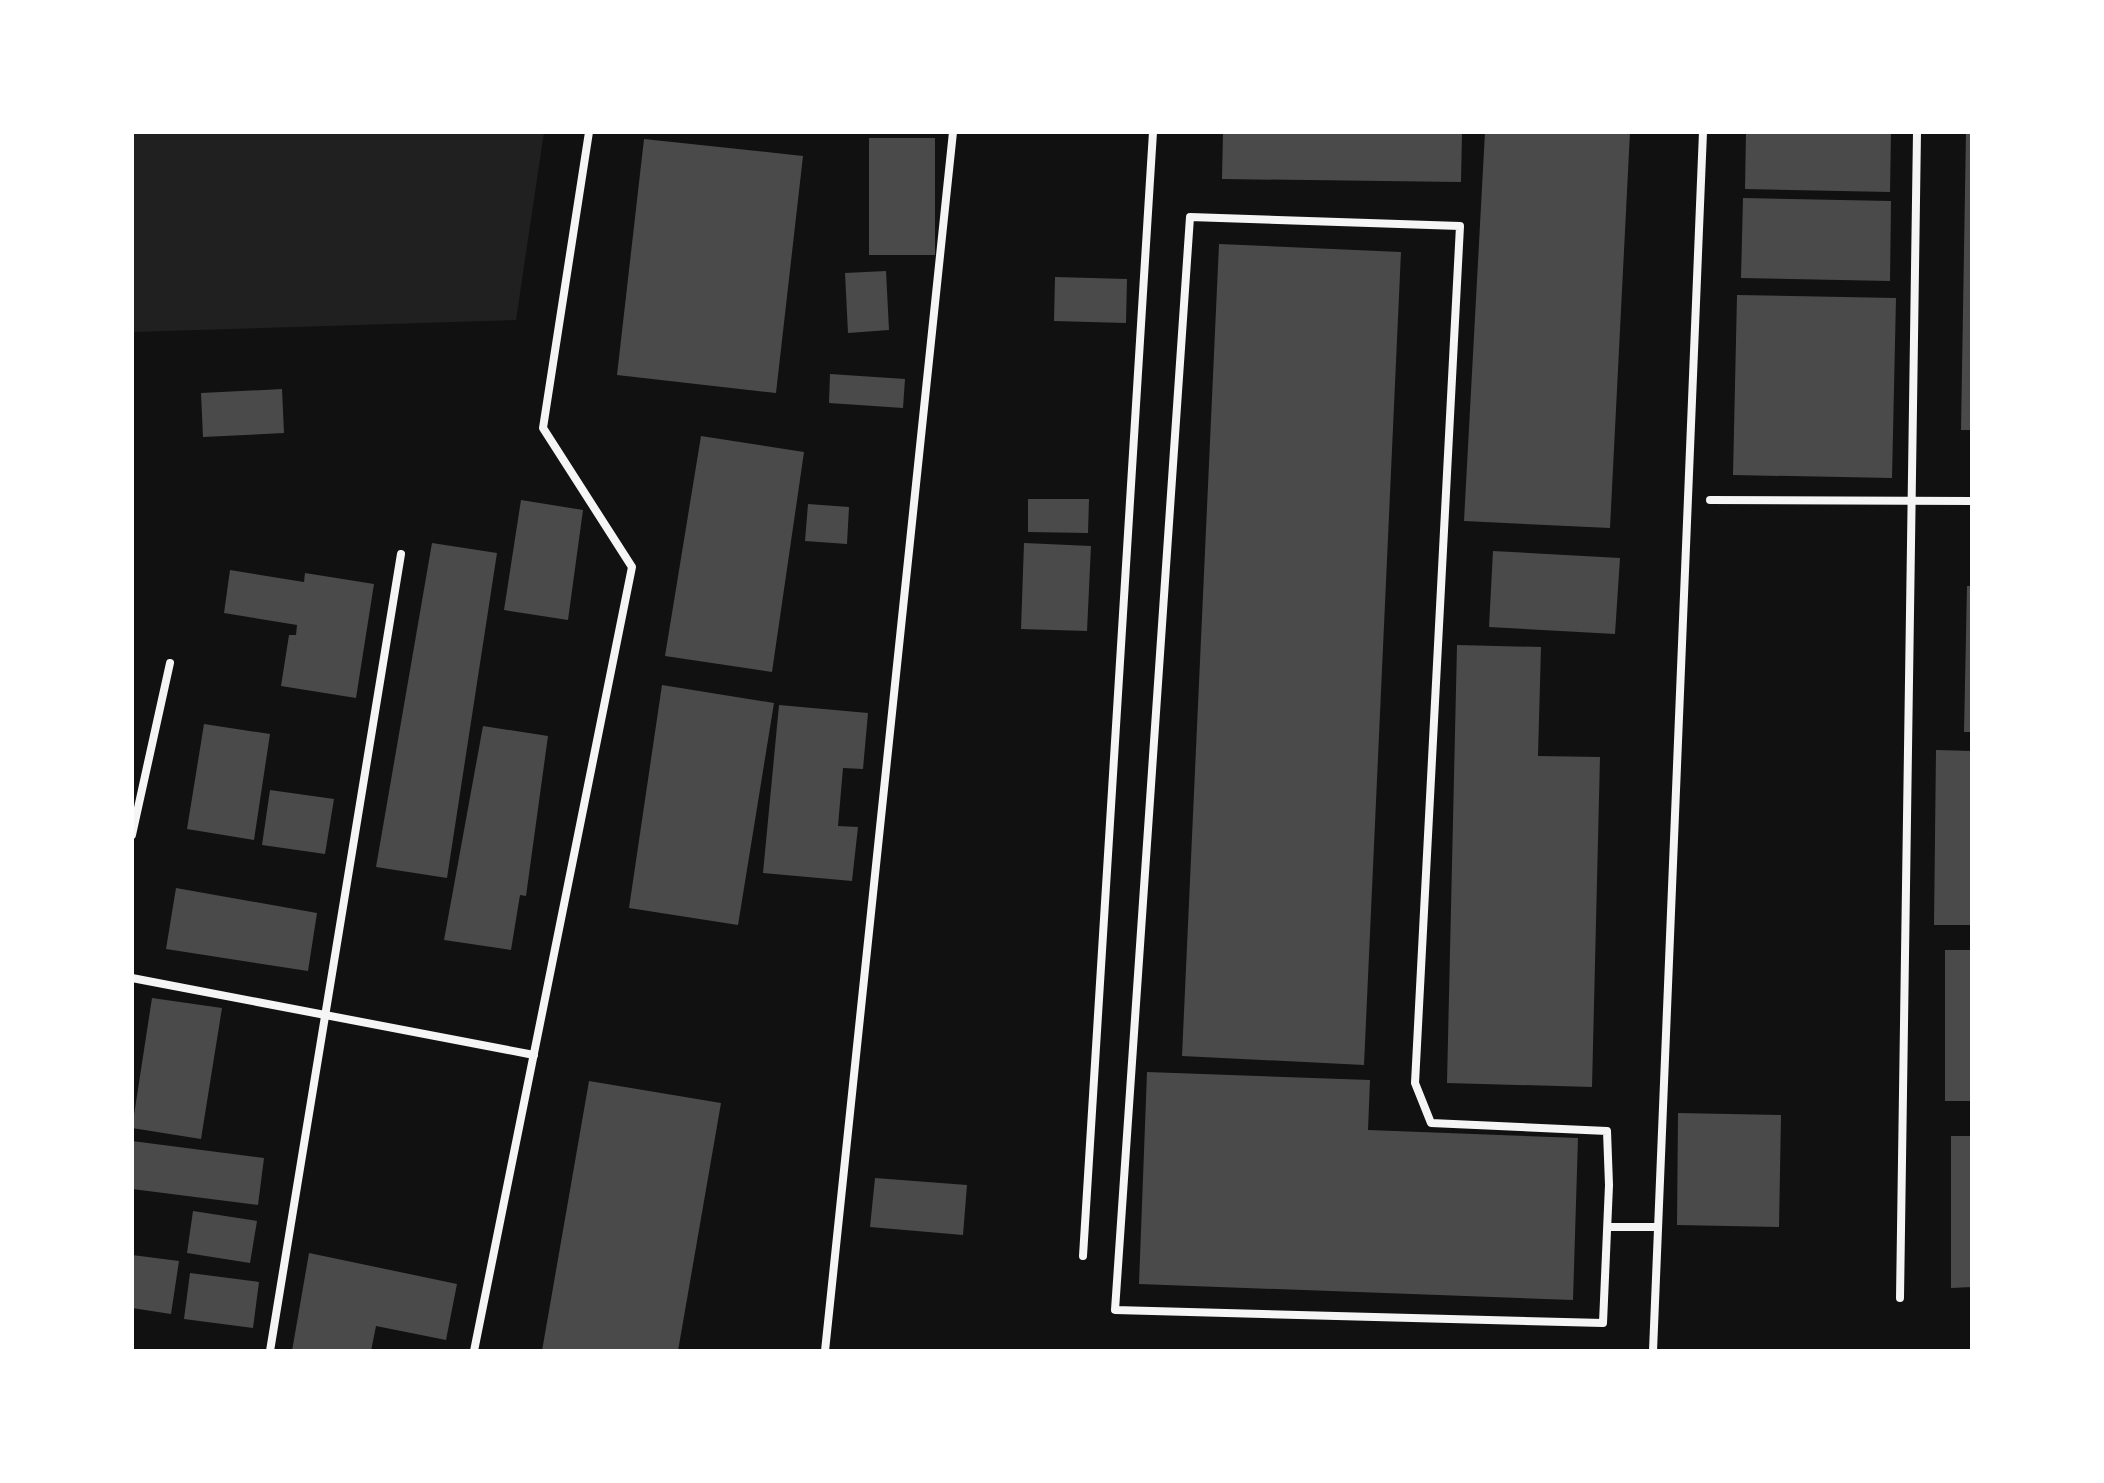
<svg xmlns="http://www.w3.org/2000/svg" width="2104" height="1483" font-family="'PT Sans Narrow',sans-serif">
<rect width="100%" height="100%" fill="#111"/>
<path fill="#202020" d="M132 132H544L516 320 132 332Z"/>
<g fill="#4a4a4a">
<path d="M1223 132 1462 133 1461 182 1222 179Z"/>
<path d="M1485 132H1630L1610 528 1464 521Z"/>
<path d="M1746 132H1891L1890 192 1745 189Z"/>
<path d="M1966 132H1972V430H1961Z"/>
<rect x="869" y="138" width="66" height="117"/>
<path d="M644 139 803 156 776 393 617 375Z"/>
<path d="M1743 198 1891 201 1890 281 1741 278Z"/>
<path d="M1219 244 1401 252 1364 1065 1182 1056Z"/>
<path d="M886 271 889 330 848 333 845 273Z"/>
<path d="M1055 277 1127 279 1126 323 1054 321Z"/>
<path d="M1737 295 1896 298 1892 478 1733 475Z"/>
<path d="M830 374 905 379 903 408 829 403Z"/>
<path d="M282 389 284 433 203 437 201 393Z"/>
<path d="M701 436 804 452 772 672 665 656Z"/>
<path d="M1028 499H1089L1088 533 1028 532Z"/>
<path d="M521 500 583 510 568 620 504 610Z"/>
<path d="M808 504 849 507 847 544 805 541Z"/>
<path d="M432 543 497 553 447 878 376 867Z"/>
<path d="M1024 543 1091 546 1087 631 1021 629Z"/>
<path d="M1493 551 1620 558 1615 634 1489 627Z"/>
<path d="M230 570 304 582 305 573 374 584 356 698 281 686 289 635H296L297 625 224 613Z"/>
<path d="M1967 586H1972V732H1964Z"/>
<path d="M1457 645 1541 647 1538 756 1600 757 1592 1087 1447 1083Z"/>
<path d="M662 685 774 703 738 925 629 908Z"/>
<path d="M779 705 868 713 863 769 843 768 838 826 858 827 852 881 763 873Z"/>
<path d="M204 724 270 734 254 840 187 829Z"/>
<path d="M483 726 548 736 526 896 520 895 511 950 444 940Z"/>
<path d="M1936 750 1972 751V925H1934Z"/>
<path d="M270 790 334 799 325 854 262 845Z"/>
<path d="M176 888 317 913 308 971 166 949Z"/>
<rect x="1945" y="950" width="27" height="151"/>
<path d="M152 998 222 1008 201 1139 132 1128Z"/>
<path d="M1147 1072 1370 1080 1368 1130 1578 1138 1573 1300 1139 1284Z"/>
<path d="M589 1081 721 1103 678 1351H542Z"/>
<path d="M1678 1113 1781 1115 1779 1227 1677 1225Z"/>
<path d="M1951 1136H1972V1287L1951 1288Z"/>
<path d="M132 1141 264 1158 258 1205 132 1189Z"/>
<path d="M875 1178 967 1185 963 1235 870 1227Z"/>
<path d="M193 1211 257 1221 250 1263 187 1253Z"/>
<path d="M309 1253 457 1284 446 1340 376 1326 371 1351H292Z"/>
<path d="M132 1255 179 1261 171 1314 132 1308Z"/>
<path d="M190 1273 259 1282 253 1328 184 1319Z"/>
</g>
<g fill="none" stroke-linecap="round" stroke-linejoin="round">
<g stroke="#f5f5f5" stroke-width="8">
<path d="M1190 217 1460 226 1415 1083 1431 1123 1607 1131 1609 1185 1603 1323 1115 1310Z"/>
<path d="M1710 500 1972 501"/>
<path d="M132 835 170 663"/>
<path d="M132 978 534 1055"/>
<path d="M1608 1227H1658"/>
<path d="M1083 1256 1153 132"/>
<path d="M1900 1298 1917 132"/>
<path d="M270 1351 401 554"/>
<path d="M474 1351 632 567 543 428 589 132"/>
<path d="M825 1351 953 132"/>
<path d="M1653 1351 1703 132"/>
</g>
</g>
<rect width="2104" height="1483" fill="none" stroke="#ffffff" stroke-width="268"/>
</svg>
